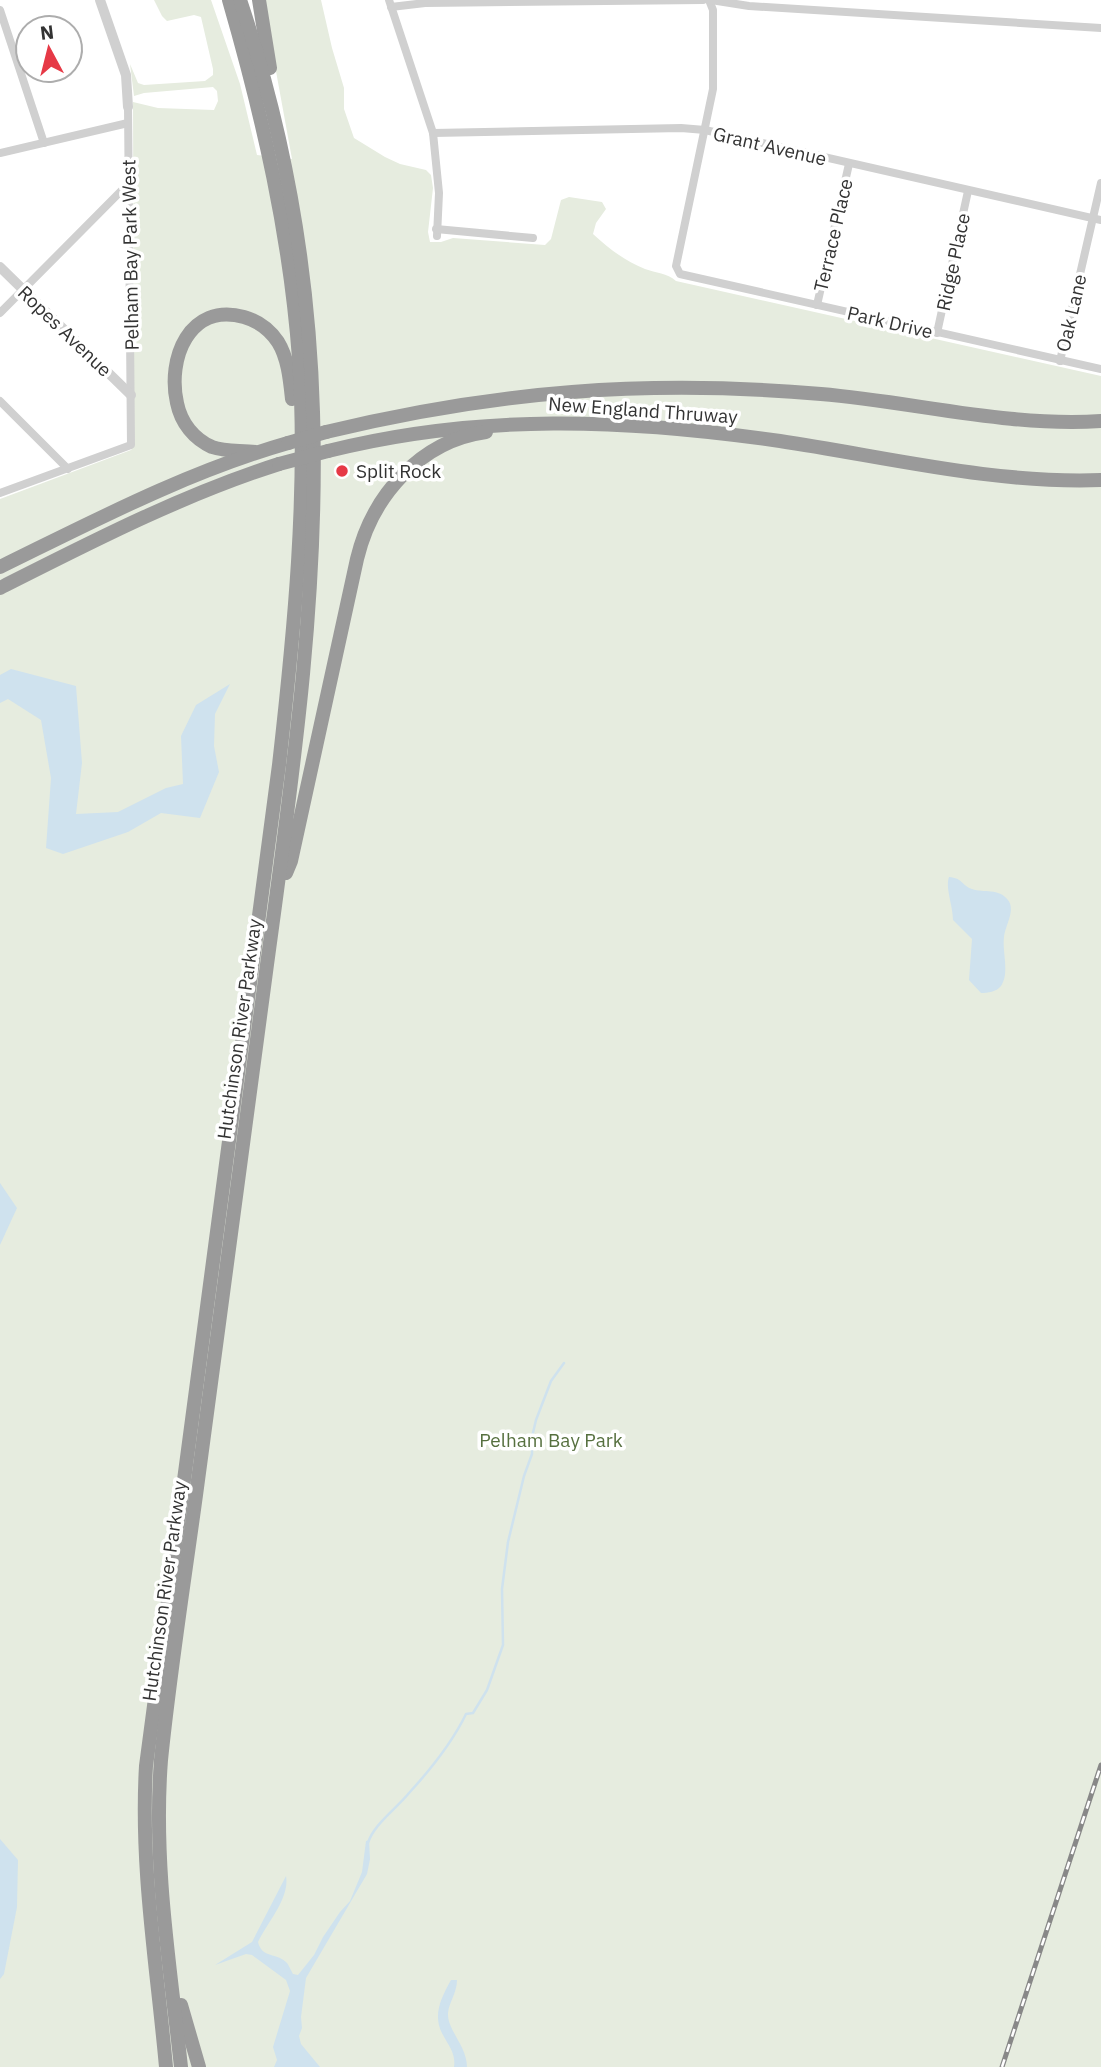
<svg xmlns="http://www.w3.org/2000/svg" width="1101" height="2067" font-family="'IBM Plex Sans',sans-serif">
<rect width="100%" height="100%" fill="#fff"/>
<path fill="#e6ecdf" d="M154 0H211L240 84 257 155 292 159 263 0H321L332 48 344 88V109L354 138 385 157 400 164 426 170 431 175 433 188 428 232 430 242H441L453 238 545 245 551 239 561 200 569 197 602 202 606 209 596 223 593 234C608 248 625 261 645 269 656 273 667 273 676 281L1101 376V2067H0V499L131 450 134 446 133 102 158 108 214 110 218 101 217 91 213 87 144 93 134 96 130 64 138 83 144 85 205 81 213 75V69L201 17 194 15 167 21 162 16Z"/>
<g fill="#cfe2ee">
<path d="M11 669 76 686 82 763 76 814 118 812 166 788 183 784 181 736 196 705 230 684 215 714 214 746 219 772 200 818 161 813 128 832 63 854 46 848 51 778 41 720 8 699 0 703V675Z"/>
<path d="M949 877C963 878 961 885 972 889 984 893 999 888 1008 900 1016 910 1005 926 1004 937 1002 952 1010 973 1001 986 996 992 988 993 981 993L969 980 972 939 953 920C953 906 945 887 949 877Z"/>
<path d="M0 1183 17 1208 0 1245Z"/>
<path d="M0 1839 18 1860 17 1907 4 1974 0 1979Z"/>
<path d="M369 1840 370 1859 367 1874 306 1978 301 2017 302 2028 299 2036 301 2044 320 2067H274L277 2060 273 2047 290 1991 286 1980 252 1955 246 1954 215 1965 252 1942 286 1876C290 1898 267 1923 258 1942 262 1959 277 1952 287 1963 288 1964 292 1972 293 1974L298 1975 314 1955 323 1937 340 1912 350 1901 362 1872 366 1841Z"/>
<path d="M451 1980H457C457 1993 449 2002 448 2013 447 2030 467 2046 467 2067H454C456 2054 449 2046 443 2035 432 2016 441 1998 451 1980Z"/>
</g>
<g fill="none" stroke-linecap="round" stroke-linejoin="round">
<path stroke="#cfe2ee" stroke-width="2.5" d="M368 1843C373 1825 397 1808 409 1793 431 1769 452 1743 466 1714L473 1713 487 1690 503 1645 502 1589 508 1542 524 1476 532 1454V1437L536 1420 551 1381 564 1363"/>
<g stroke="#d0d0d0" stroke-width="8">
<path d="M389 0 433 133 439 193 437 236"/>
<path d="M709 0 713 10V89L676 266 680 274 1101 369"/>
<path d="M711 0 749 6 1101 28"/>
<path d="M391 7 425 3 703 0"/>
<path d="M0 10 44 143"/>
<path d="M433 133 681 128 705 130 1101 220"/>
<path d="M0 153 128 123"/>
<path d="M436 229 533 238"/>
<path d="M817 305 849 164"/>
<path d="M0 313 129 183"/>
<path d="M937 333 968 191"/>
<path d="M1060 361 1101 183"/>
<path d="M0 401 68 469"/>
<path d="M0 493 131 445 128 107"/>
</g>
<g stroke="#d0d0d0" stroke-width="10">
<path d="M100 0 126 75 128 107"/>
<path d="M0 267 131 395"/>
</g>
<g stroke="#9a9a9a" stroke-width="14">
<path d="M259 0 270 68"/>
<path d="M326 432C495 391 648 379 821 394 915 402 1007 427 1101 421"/>
<path d="M328 451C479 413 627 419 780 441 887 457 993 484 1101 480"/>
<path d="M255 452C241 450 226 452 212 447 194 439 181 423 177 403 167 359 189 302 244 317 258 321 270 330 278 342 288 358 290 380 292 399"/>
<path d="M0 567C94 521 187 472 288 443"/>
<path d="M0 588C91 542 182 495 279 464"/>
<path d="M286 873 291 861 357 559C372 496 420 441 486 432"/>
<path d="M181 2005 199 2067"/>
<path d="M166 2067C157 1967 140 1867 146 1766L279 765C294 633 308 491 299 358 290 236 263 118 229 0"/>
<path d="M181 2067C170 1965 153 1864 161 1760 170 1671 184 1583 196 1495 219 1320 243 1146 266 972 291 787 319 600 313 412 309 272 285 133 240 0"/>
</g>
<defs>
<path id="rail" d="M1002 2067 1101 1765"/>
</defs>
<use href="#rail" stroke="#888" stroke-width="5"/>
<use href="#rail" stroke="#fff" stroke-width="2.5" stroke-dasharray="8" stroke-linecap="butt"/>
<g stroke="#9a9a9a" stroke-width="14">
<path d="M288 443 326 432"/>
<path d="M279 464 328 451"/>
</g>
</g>
<circle fill="#e63946" stroke="#fff" stroke-width="2.5" cx="342" cy="471" r="7"/>
<g text-anchor="middle" stroke-width="7" stroke-linejoin="round" paint-order="stroke">
<g font-size="19" fill="#333" stroke="#fff">
<text transform="translate(770 146) rotate(13)" y="7">Grant Avenue</text>
<text transform="translate(833 235) rotate(-77)" y="7">Terrace Place</text>
<text transform="translate(130 255) rotate(-91)" y="7">Pelham Bay Park West</text>
<text transform="translate(953 262) rotate(-78)" y="7">Ridge Place</text>
<text transform="translate(1071 313) rotate(-77)" y="7">Oak Lane</text>
<text transform="translate(890 322) rotate(13)" y="7">Park Drive</text>
<text transform="translate(65 331) rotate(44)" y="7">Ropes Avenue</text>
<text transform="translate(643 410) rotate(4)" y="7">New England Thruway</text>
<text transform="translate(239 1029) rotate(-82)" y="7">Hutchinson River Parkway</text>
<text transform="translate(164 1591) rotate(-82)" y="7">Hutchinson River Parkway</text>
</g>
<g font-size="19" fill="#333" stroke="#fff" text-anchor="start">
<text x="356" y="478">Split Rock</text>
</g>
<g font-size="19" fill="#56703f" stroke="#fff">
<text x="551" y="1447">Pelham Bay Park</text>
</g>
</g>
<g transform="translate(49 49) rotate(353)"><circle r="33" fill="#ffffff" stroke="#adadad" stroke-width="2"/>
<path d="M0-5L12 26L0 18L-12 26Z" fill="#e63946"/>
<text y="-10" font-size="19" font-weight="bold" text-anchor="middle" fill="#333333">N</text>
</g>
</svg>
